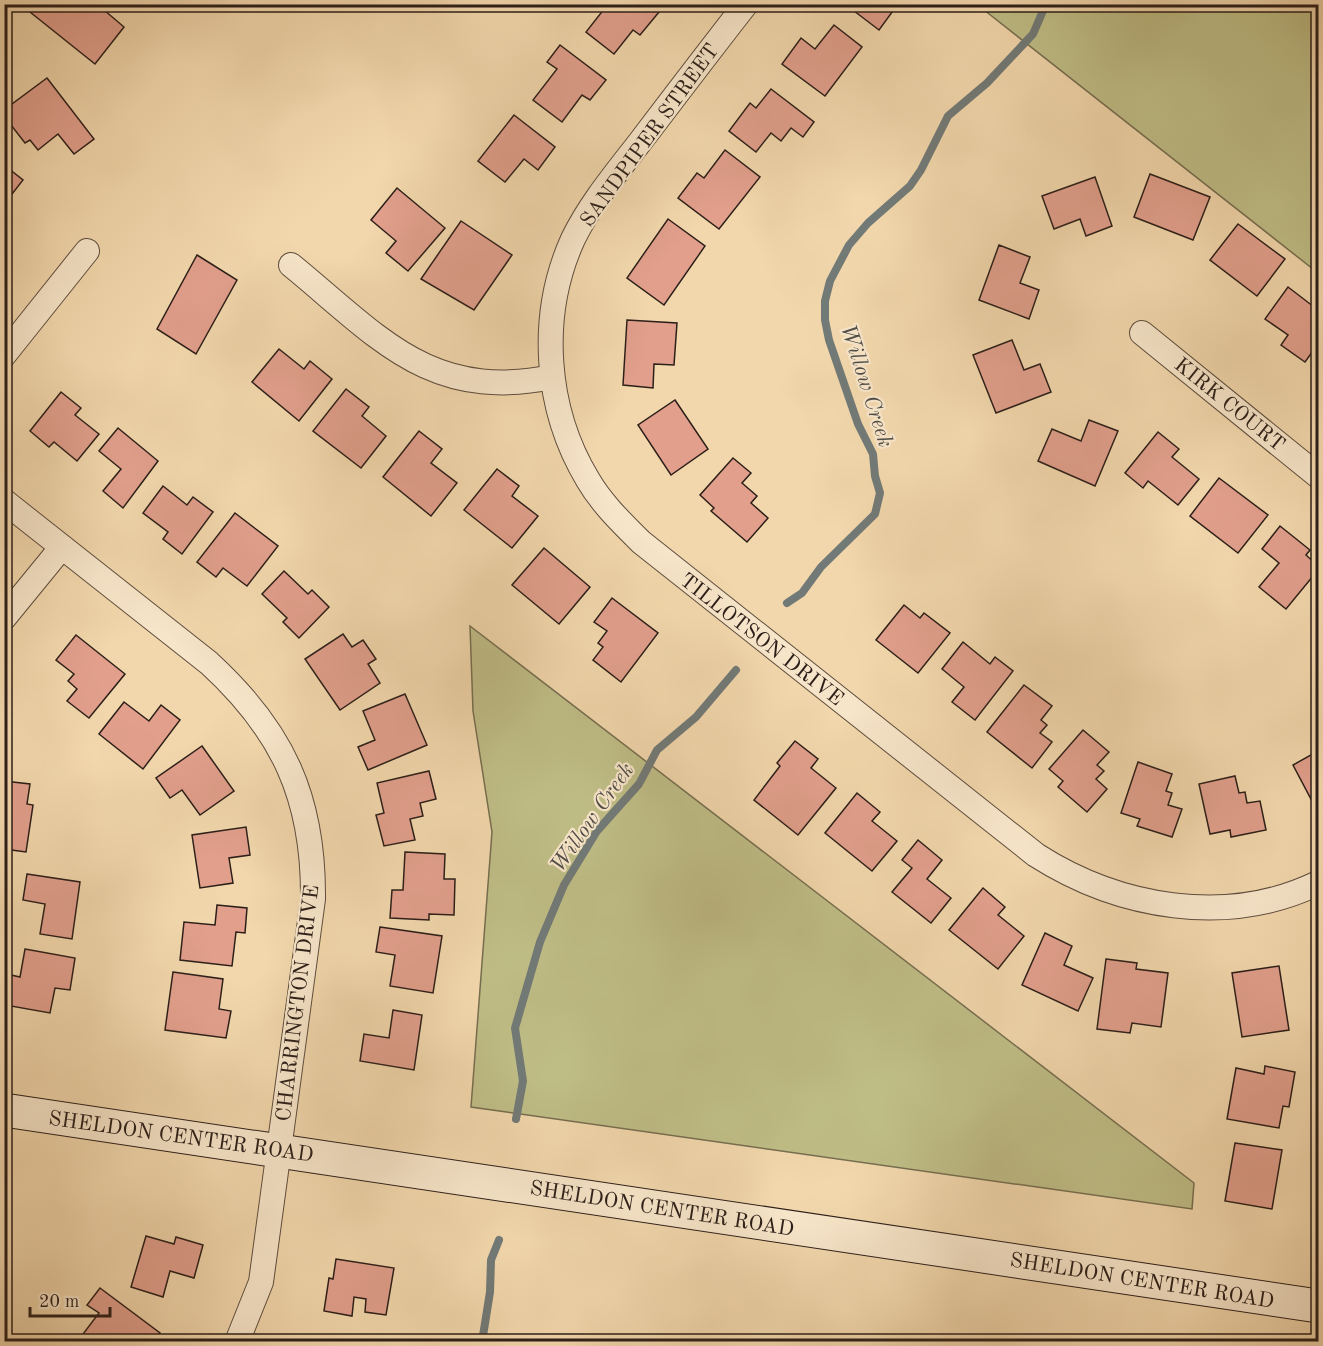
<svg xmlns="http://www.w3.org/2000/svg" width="1323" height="1346" font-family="'Old Standard TT',serif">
<rect width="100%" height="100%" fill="#f2d7ac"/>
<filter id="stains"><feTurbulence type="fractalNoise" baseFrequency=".00333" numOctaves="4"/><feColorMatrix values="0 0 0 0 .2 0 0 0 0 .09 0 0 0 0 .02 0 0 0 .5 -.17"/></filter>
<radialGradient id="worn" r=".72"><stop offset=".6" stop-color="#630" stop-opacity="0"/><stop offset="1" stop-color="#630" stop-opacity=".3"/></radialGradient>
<g fill="#bfbd86" stroke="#766e50" stroke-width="1.5">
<path d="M988 5H1318V273L984 10Z"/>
<path d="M470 626 1194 1183 1192 1209 471 1107 492 832 473 711Z"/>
</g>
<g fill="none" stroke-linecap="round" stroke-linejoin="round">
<g stroke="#727a77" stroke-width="8">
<path d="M787 603 802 593 821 567 875 514 880 493 875 476 873 454 858 424 829 340 825 320V301L830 281 849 245 868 223 910 186 921 170 948 116 987 83 1033 34 1046 4"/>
<path d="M516 1119 523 1081 515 1028 540 942 564 885 597 831 639 784 657 750 696 717 736 670"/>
<path d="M482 1342 490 1292 491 1260 499 1240"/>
</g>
</g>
<g fill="#e19f8c" stroke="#2c1f19" stroke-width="1.5">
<path d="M20 4H97L124 27 95 64Z"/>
<path d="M608 4H649L659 12 640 35 633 30 614 54 586 32Z"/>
<path d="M845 4H898L879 30Z"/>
<path d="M834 25 862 47 825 96 782 64 801 38 815 49Z"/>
<path d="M560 45 606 80 590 100 582 95 562 122 533 100 557 69 547 62Z"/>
<path d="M47 78 94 139 74 154 58 134 38 150 30 140 25 143 4 116V110Z"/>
<path d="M771 89 814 122 803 137 791 128 781 141 771 133 756 152 729 131 750 103 756 108Z"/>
<path d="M514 115 555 147 538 170 524 159 505 182 478 161Z"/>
<path d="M725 150 760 177 719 229 678 198 697 173 704 178Z"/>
<path d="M4 165 23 180 5 203 4 202Z"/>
<path d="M1150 174 1210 197 1193 240 1134 217Z"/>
<path d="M1095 177 1112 226 1086 236 1080 219 1054 229 1042 196Z"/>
<path d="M397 188 445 228 408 271 386 253 396 241 371 220Z"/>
<path d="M668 219 705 246 664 305 627 278Z"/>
<path d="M461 221 512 255 474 310 421 279Z"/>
<path d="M1238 224 1285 259 1257 296 1210 260Z"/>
<path d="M999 245 1030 257 1020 283 1039 290 1029 319 979 300Z"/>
<path d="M197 255 237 280 196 354 157 329Z"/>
<path d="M1288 287 1318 310V344L1305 362 1281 345 1288 335 1265 319Z"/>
<path d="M627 320 677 323 674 365 654 364 653 388 623 385Z"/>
<path d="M1012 340 1024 370 1040 364 1051 392 996 413 973 355Z"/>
<path d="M279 349 304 369 310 361 332 379 299 421 252 382Z"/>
<path d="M346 389 369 407 362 416 386 436 361 468 313 431Z"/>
<path d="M61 392 81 408 75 415 99 434 77 461 54 442 49 447 30 431Z"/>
<path d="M675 400 708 449 671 475 638 425Z"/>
<path d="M1089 420 1118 431 1095 486 1038 461 1052 429 1081 441Z"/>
<path d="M118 428 158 461 123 508 103 491 121 469 99 451Z"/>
<path d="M419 431 442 449 431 463 457 483 431 516 383 477Z"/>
<path d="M1158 432 1179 449 1172 457 1199 479 1178 505 1148 481 1143 488 1125 473Z"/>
<path d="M733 458 751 473 742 483 757 496 751 503 768 518 747 542 711 511 714 508 700 495Z"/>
<path d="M497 469 519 486 512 496 538 516 512 548 464 510Z"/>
<path d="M1219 478 1268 515 1238 553 1190 516Z"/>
<path d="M163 486 187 505 193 497 213 512 182 554 163 539 168 532 143 513Z"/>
<path d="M235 513 278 546 247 586 223 568 216 577 197 562Z"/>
<path d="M1280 526 1310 550 1306 555 1318 566V570L1286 609 1259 587 1279 563 1262 549Z"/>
<path d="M544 548 590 587 559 624 512 585Z"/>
<path d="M284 571 308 594 312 590 329 607 299 638 283 622 287 618 262 594Z"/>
<path d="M612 598 658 633 621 682 593 660 603 647 598 643 607 631 594 622Z"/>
<path d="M904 605 920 618 924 613 950 633 918 673 876 640Z"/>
<path d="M343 634 352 647 363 640 376 659 368 664 380 683 340 710 305 659Z"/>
<path d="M76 635 125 674 89 718 67 701 77 689 68 681 74 674 56 660Z"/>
<path d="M963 642 990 664 995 657 1013 671 975 720 952 702 964 687 942 669Z"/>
<path d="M1024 685 1052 706 1041 720 1047 725 1040 733 1052 742 1032 768 987 732Z"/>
<path d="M405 694 427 745 368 770 358 747 375 740 363 711Z"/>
<path d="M124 702 149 721 161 705 180 720 143 769 99 734Z"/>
<path d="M1083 730 1109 752 1097 765 1104 771 1096 779 1107 789 1087 812 1058 787 1063 781 1049 769Z"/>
<path d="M795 741 818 759 811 768 836 788 798 835 754 800 780 766 777 763Z"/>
<path d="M202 746 234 791 200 815 182 790 170 798 156 778Z"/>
<path d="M1318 751V798L1312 801 1293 765Z"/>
<path d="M1138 762 1172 774 1166 791 1172 793 1168 805 1182 809 1172 837 1137 826 1140 819 1121 813Z"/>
<path d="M429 771 436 799 420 803 423 816 410 819 415 840 384 846 376 815 384 813 377 783Z"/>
<path d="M1235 776 1239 793 1245 792 1247 803 1260 801 1266 830 1231 837 1230 830 1210 834 1199 784Z"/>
<path d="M4 781 30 784 27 804 33 805 26 852 4 849Z"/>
<path d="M857 793 880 812 872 821 897 841 872 871 825 833Z"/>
<path d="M246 827 250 855 229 858 233 883 200 888 192 835Z"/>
<path d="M918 840 942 860 927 879 951 898 931 923 892 892 912 868 902 860Z"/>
<path d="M405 852 445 854 444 879H455L454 915 429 914V920L390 918 392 890H403Z"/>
<path d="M27 874 80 882 72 939 40 934 45 904 23 900Z"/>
<path d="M983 888 1005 907 998 915 1024 936 998 969 949 930Z"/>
<path d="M217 905 247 908 245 933 236 932 232 966 180 960 184 922 215 925Z"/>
<path d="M380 927 442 936 433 993 390 986 395 955 376 952Z"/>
<path d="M1045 933 1072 946 1064 965 1093 978 1078 1011 1022 985Z"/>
<path d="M25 949 75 958 70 990 55 988 50 1013 5 1005 11 975 20 977Z"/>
<path d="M1106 959 1137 963 1136 969 1168 973 1161 1027 1132 1023 1130 1033 1097 1029Z"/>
<path d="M1279 966 1289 1030 1242 1037 1232 973Z"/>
<path d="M173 972 223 979 219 1009 231 1011 226 1038 165 1030Z"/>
<path d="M393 1010 422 1015 414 1070 360 1061 364 1034 389 1038Z"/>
<path d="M1265 1066 1295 1072 1289 1107 1283 1106 1279 1128 1227 1119 1236 1068 1264 1074Z"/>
<path d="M1235 1143 1282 1150 1272 1209 1225 1201Z"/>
<path d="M146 1236 174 1244 176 1237 203 1245 194 1278 170 1271 163 1297 131 1287Z"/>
<path d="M336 1259 394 1268 386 1315 365 1312 366 1299 354 1297 352 1316 324 1311 329 1278 333 1279Z"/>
<path d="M100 1288 160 1333 154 1342H77L99 1313 87 1305Z"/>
</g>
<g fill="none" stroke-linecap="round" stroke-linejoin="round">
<defs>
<g id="street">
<path d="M746 4C710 50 675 96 640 142 616 173 590 204 573 239 538 316 545 409 588 480 602 504 622 523 641 542L1036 855C1119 908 1227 927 1318 883"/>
<path d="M291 265C378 336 429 402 552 377"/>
<path d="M1142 333 1318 476"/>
<path d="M4 355 87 251"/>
<path d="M4 501 209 663C283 731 314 798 313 899L261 1282 237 1342"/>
<path d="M4 618 62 547"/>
</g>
<path id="secondary" d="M4 1110 1318 1306"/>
</defs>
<use href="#street" stroke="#5e4d3e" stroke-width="26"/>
<use href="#secondary" stroke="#2c1f19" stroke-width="35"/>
<use href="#street" stroke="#f7e5c9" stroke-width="24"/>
<use href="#secondary" stroke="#f7e5c9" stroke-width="33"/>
</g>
<g text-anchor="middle" stroke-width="4.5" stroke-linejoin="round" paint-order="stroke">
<g font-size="21" fill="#2c1f19" stroke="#f7e5c9">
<text transform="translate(649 135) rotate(-54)" y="7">SANDPIPER STREET</text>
<text transform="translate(1230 404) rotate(39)" y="7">KIRK COURT</text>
<text transform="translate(762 639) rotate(38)" y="7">TILLOTSON DRIVE</text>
<text transform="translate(297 1003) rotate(-83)" y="7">CHARRINGTON DRIVE</text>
<text transform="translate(181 1136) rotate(8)" y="7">SHELDON CENTER ROAD</text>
<text transform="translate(662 1208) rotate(9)" y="7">SHELDON CENTER ROAD</text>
<text transform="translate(1142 1280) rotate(9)" y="7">SHELDON CENTER ROAD</text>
</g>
<g font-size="22" font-style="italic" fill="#4f4d48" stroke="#f7e5c9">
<text transform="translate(868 385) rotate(72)" y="8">Willow Creek</text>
<text transform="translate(591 817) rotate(-55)" y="8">Willow Creek</text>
</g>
</g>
<rect width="1323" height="1346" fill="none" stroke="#f2d7ac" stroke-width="24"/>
<rect x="6" y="6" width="1311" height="1334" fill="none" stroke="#2c1f19" stroke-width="3"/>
<rect x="12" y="12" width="1299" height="1322" fill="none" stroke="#2c1f19" stroke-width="1.5"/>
<path d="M30 1307v9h80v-9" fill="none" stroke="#2c1f19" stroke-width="3"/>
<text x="39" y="1307" font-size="18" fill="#2c1f19" stroke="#f7e5c9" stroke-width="4.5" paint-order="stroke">20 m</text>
<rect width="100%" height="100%" filter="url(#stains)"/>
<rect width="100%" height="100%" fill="url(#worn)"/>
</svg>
